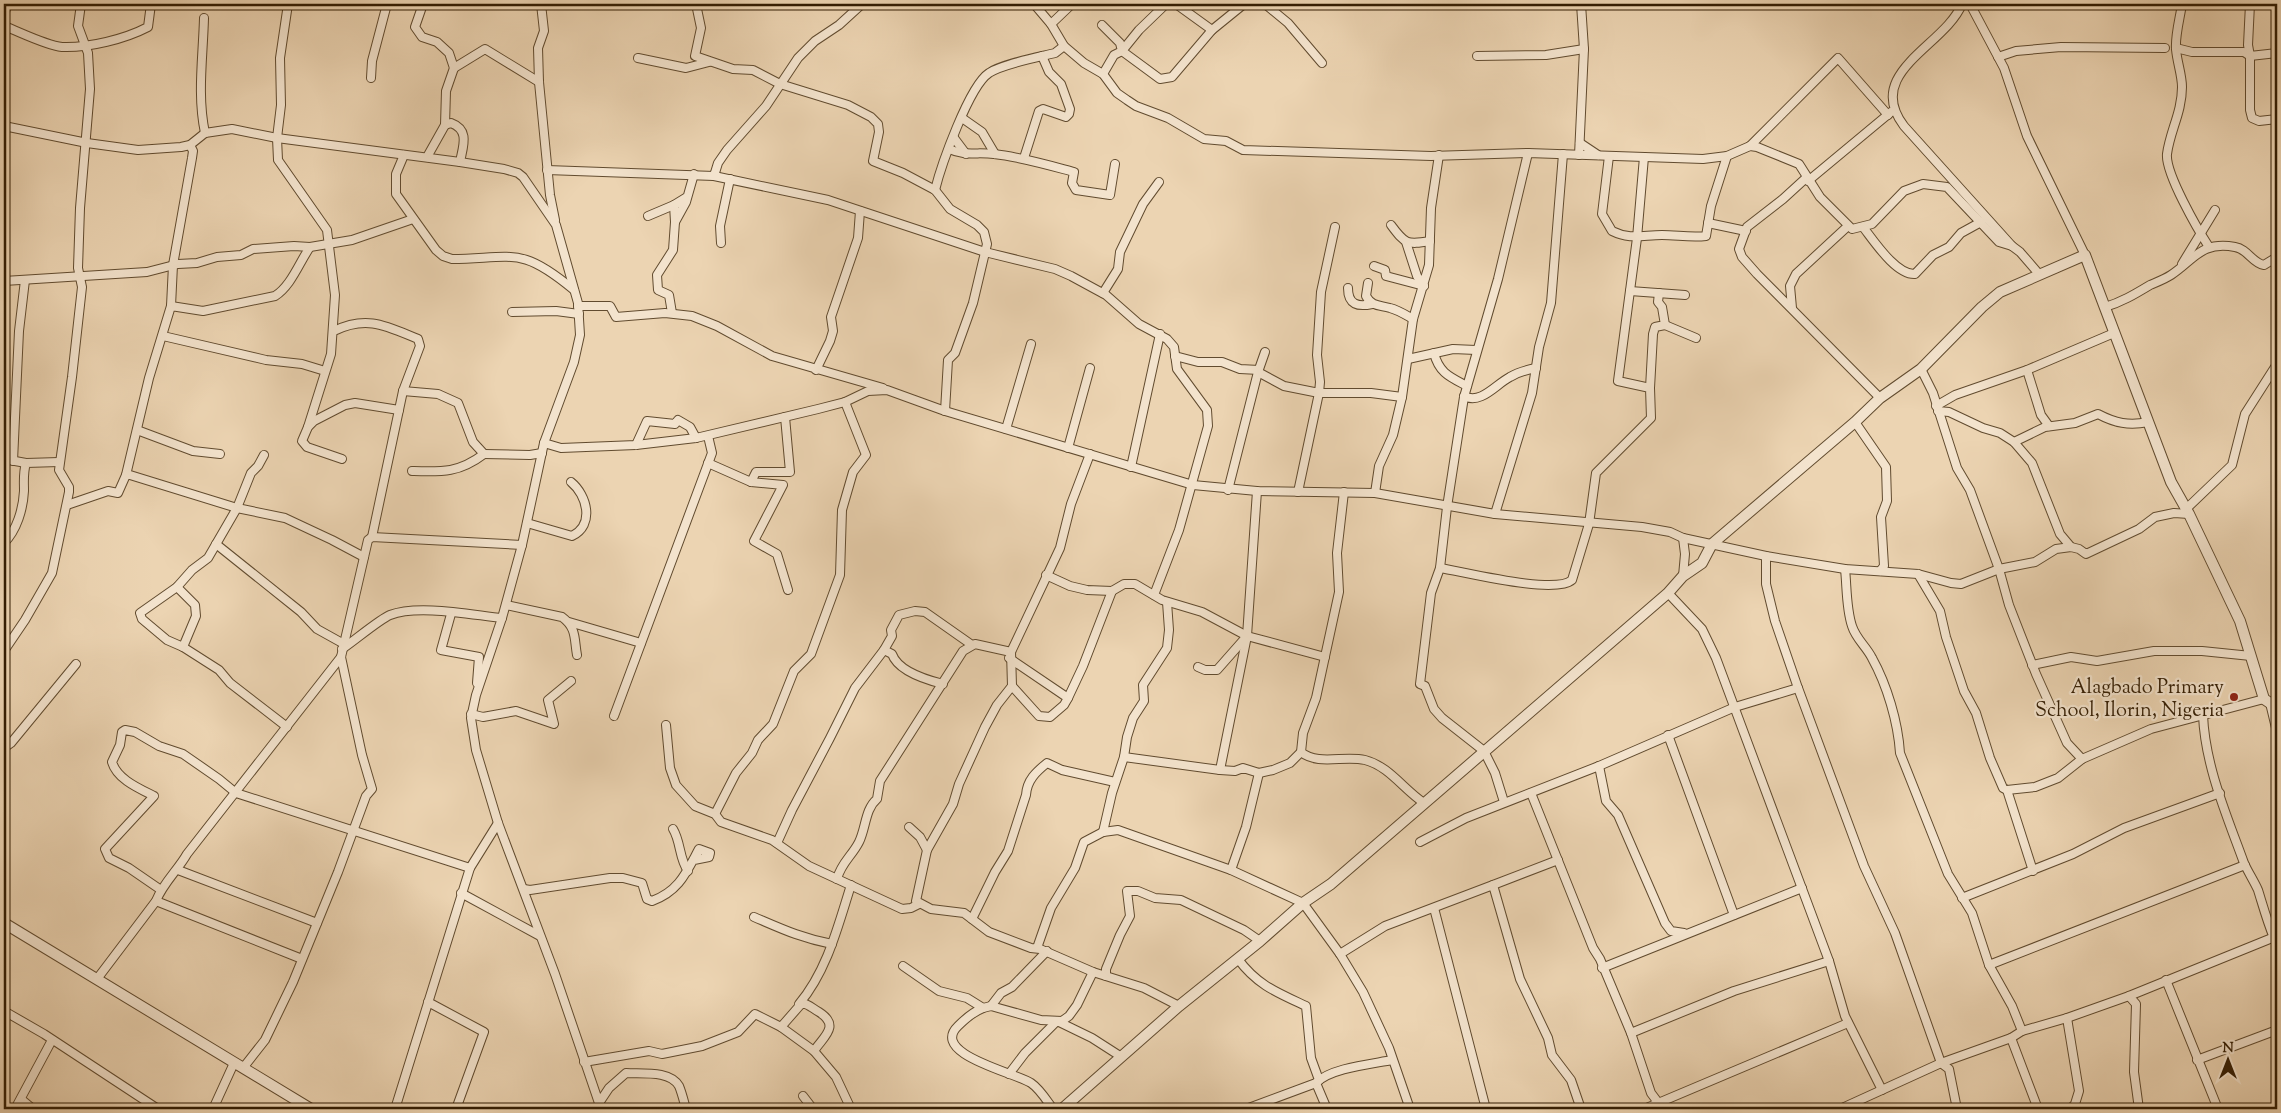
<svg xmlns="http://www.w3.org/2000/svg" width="2281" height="1113" font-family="'Sorts Mill Goudy',serif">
<rect width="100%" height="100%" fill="#ecd4b2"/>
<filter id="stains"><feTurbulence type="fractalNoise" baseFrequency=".004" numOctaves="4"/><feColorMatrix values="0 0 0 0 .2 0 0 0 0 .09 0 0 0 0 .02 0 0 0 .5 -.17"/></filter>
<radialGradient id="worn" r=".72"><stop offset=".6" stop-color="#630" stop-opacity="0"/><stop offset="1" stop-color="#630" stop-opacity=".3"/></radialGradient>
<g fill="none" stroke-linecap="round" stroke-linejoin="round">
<defs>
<g id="minor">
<path d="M288 4 280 58 281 105 277 138 278 160 327 230 335 295 331 354 308 427"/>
<path d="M423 4 415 27 422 37 437 42 449 53 454 68 446 91 445 125 427 157"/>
<path d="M541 4 544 31 538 48 539 82 550 195 555 220"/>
<path d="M696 4 701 28 695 56 733 69 753 70 780 84 848 105 871 117 878 124 879 132 873 161 903 173 935 190 950 209 977 225 984 232 987 244 973 303 955 353 948 360 945 411"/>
<path d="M1034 4 1051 24 1064 46 1084 63 1103 74 1117 93 1127 100 1136 106 1168 118 1204 139 1226 141 1243 150 1431 156 1528 153 1703 159 1727 156 1750 146 1757 147 1799 164 1820 197 1852 229 1872 224 1904 191 1923 184 1947 187 1999 242 2012 246 2020 252 2039 274"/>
<path d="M1166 4 1139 30 1122 51 1160 79 1172 77 1212 30 1176 4"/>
<path d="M1265 4 1288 23 1322 63"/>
<path d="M1962 4C1945 46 1863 72 1904 126L2012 246"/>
<path d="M1970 4 2004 68 2027 136 2085 255"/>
<path d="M2182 4C2180 18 2175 35 2176 49 2177 62 2182 75 2182 87 2182 112 2170 131 2167 154 2165 173 2198 230 2209 247"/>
<path d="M2250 4 2248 45 2250 56 2277 53"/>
<path d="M1400 5 1404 4"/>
<path d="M4 16 7 4"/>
<path d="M204 18C203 57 197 95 205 133"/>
<path d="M1051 24 1072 4"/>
<path d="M1102 25 1120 43 1122 51 1114 55 1103 74"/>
<path d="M4 26C20 32 45 45 62 47 89 48 125 39 148 27L151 4"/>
<path d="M1212 30 1244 4"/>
<path d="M2176 48 2192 52H2244L2250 56V110L2252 118 2259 121 2277 119"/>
<path d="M1477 56 1546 55 1584 49"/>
<path d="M1998 57 2016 51 2061 47 2165 48"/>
<path d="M638 58 686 68 709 62"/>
<path d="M454 68 485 49 539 82"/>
<path d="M371 78 372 61 387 4"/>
<path d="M962 118 982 132 995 154"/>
<path d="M445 125 451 123C470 130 463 146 460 162"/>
<path d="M4 126 87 143 138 150 181 147 190 145 205 133 232 129 277 138 460 162 504 169 518 173 523 177 556 225 578 303 580 335 574 362 544 443 522 545 502 618 476 695 471 718 476 750 498 823 555 974 601 1109"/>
<path d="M954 138 966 154"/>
<path d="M1580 143 1598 155"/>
<path d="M1750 146 1838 58 1888 115"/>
<path d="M949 149C964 156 978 152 994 154 1021 157 1048 165 1074 172L1072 183 1076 190 1110 195 1115 164"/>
<path d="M404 155 396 174V194L436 250 443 256 452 259C515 258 521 246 574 290"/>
<path d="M1579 155 1584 49 1581 4"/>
<path d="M1609 156 1602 214 1612 231C1630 240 1643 235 1662 235 1677 235 1691 238 1706 236L1711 206 1727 156"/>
<path d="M1024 158 1039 111 1043 109 1066 117 1069 114 1070 109 1061 84 1049 72 1042 56"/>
<path d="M547 170 714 176 718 163 727 150 766 106 798 58 815 41 839 25 862 4"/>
<path d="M714 176 828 200 985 252 1055 269 1071 276 1106 295 1139 324 1167 339 1174 347 1177 369 1207 410 1208 426 1179 530 1154 595"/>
<path d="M1806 178 1783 199 1747 227 1739 249 1742 257 1757 274 1880 398"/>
<path d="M1808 181 1891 112"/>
<path d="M935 190C941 166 969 86 989 73 1002 64 1039 57 1055 53L1064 46"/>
<path d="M687 197 674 205 675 222 686 202 694 174"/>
<path d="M648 216 674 205"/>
<path d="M1708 223 1746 231"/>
<path d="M1391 225C1405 244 1407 245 1430 241"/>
<path d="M1863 227C1874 241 1896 275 1915 274L1933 255 1949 247 1961 233 1981 222"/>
<path d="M1406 242 1417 276 1424 286"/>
<path d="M721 243 720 226 730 179"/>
<path d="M2182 264 2215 210"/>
<path d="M1374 266 1385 270 1386 276 1424 286"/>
<path d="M4 281 147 272 178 264 197 263 217 257 241 255 253 249 294 246 310 247"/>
<path d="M1368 283 1366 296C1372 307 1380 305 1390 308 1398 310 1406 315 1413 319"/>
<path d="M1348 288C1348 305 1358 307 1372 304"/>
<path d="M1630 291 1685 295"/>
<path d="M1103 293 1118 269 1120 252 1143 204 1159 182"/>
<path d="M171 306 173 265 192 158 193 151 190 145"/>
<path d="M578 306H610L616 317 665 313 692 316 717 326 772 356 883 388"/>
<path d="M2105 307C2122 302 2135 294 2150 285 2157 282 2165 279 2171 275 2195 259 2201 241 2235 247 2248 249 2252 263 2264 265L2277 257"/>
<path d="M1792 308 1790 286 1796 274 1848 226"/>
<path d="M512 312 556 311 579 314"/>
<path d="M672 313 669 295 658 290 657 275 673 250 675 222"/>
<path d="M1665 325 1696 338"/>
<path d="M334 331C367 315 386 326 418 339L420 346 403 391 372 537"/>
<path d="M163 336 266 360 302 364 325 371"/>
<path d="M1434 353C1439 373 1450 377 1467 386"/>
<path d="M1175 356 1198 362H1222L1240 369 1259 370"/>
<path d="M1408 359 1453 349 1476 350"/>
<path d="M1921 369 1933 393 1957 468 1970 490 1999 569 2009 605 2036 674 2067 743 2082 759"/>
<path d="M816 370 830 341 833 331 831 317 858 238 860 211"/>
<path d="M2027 370 2041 415 2049 426"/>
<path d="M1258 372 1284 386 1319 393 1320 382 1317 355 1321 292 1335 227"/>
<path d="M1650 388 1653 334 1655 327 1665 325 1662 307 1658 302 1659 293"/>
<path d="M403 391 438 394 458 403 473 442 484 454C459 473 442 472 412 471"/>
<path d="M1464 396C1481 405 1496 384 1510 377 1518 372 1526 370 1536 368"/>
<path d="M1936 406 1955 395 2027 370 2114 333"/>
<path d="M1938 411 1949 412 1983 428 2000 433 2014 442 2032 463 2060 534 2071 547"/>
<path d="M1855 422 1886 467 1887 501 1881 517 1884 566 1880 571"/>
<path d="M1006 429 1031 344"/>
<path d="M137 430 193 451 220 454"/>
<path d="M2014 442 2045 427 2075 423 2098 414C2115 423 2129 426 2148 422"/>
<path d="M544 443 561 448 636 445 696 438 818 409 845 402 868 391 887 390 945 411 1193 485 1257 491 1375 493 1495 514 1642 527 1670 532 1683 538 1766 556 1845 569 1918 574 1951 583 1961 584 1999 569 2035 562 2056 549 2071 547 2079 549 2086 554 2139 529 2155 517 2174 513 2189 514"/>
<path d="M636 445 647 421 675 424 678 420 690 427 696 438"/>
<path d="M1068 448 1090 368"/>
<path d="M484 454 530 455 542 453"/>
<path d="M264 455 258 466 251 473 237 508 208 558 192 570 177 587 140 613 142 619 167 640 183 647 219 670 230 683 287 727"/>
<path d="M4 459 26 463"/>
<path d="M342 459 307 447 302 441 308 427 314 421 345 405 355 403 399 410"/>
<path d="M13 461 19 331 25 280"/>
<path d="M708 463 751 482 783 485 754 541 777 554 788 590"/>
<path d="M1131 467 1160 334"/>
<path d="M126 475 149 378 171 306 203 311 275 296C291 286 299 263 310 247L352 240 413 219"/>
<path d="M751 482 756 472H790L785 417"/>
<path d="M1228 490 1258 372 1265 352"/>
<path d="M1298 492 1319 393H1371L1402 397"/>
<path d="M1344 492 1337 553 1339 592 1316 698 1303 733 1301 752C1318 766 1344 755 1365 760 1389 766 1404 790 1424 803"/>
<path d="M1375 493 1379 466 1393 435 1402 397 1413 319 1429 265 1431 208 1439 155"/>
<path d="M67 505 108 491 118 493 126 475H130L237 508 285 518 332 540 364 557"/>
<path d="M2185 510 2232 465 2245 414 2277 364"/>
<path d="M1495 514 1532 393 1539 347 1551 303 1563 154"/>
<path d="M527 523 572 536C595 525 587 495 571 482"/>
<path d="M4 543C17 530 23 509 24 491 24 481 23 473 26 463L59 462"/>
<path d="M216 544 301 612 317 629 344 644"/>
<path d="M1766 556V584L1775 621 1798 688 1864 866 1895 933 1941 1063 1949 1069 1957 1109"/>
<path d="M1440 568C1465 572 1555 595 1572 580L1589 524 1596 473 1651 418 1650 388 1618 381 1637 238 1644 157"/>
<path d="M1845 569C1847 587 1846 608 1852 626 1856 639 1866 646 1872 658 1887 685 1898 722 1900 753L1948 874 1972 913 1989 965 2012 1006 2022 1031"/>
<path d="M1918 574 1940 611 1946 637 1964 691 1976 713 1990 758 2003 788 2007 790 2035 787 2058 778 2082 759 2151 729 2264 699"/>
<path d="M1046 575 1070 586 1087 590 1112 591 1124 584H1135L1162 600 1202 612 1247 636 1325 657"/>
<path d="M1683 576 1685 554 1683 538"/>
<path d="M177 587 195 605 196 616 183 647"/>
<path d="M1668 593 1702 629 1716 658 1829 961 1845 1016 1882 1090"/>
<path d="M506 605 562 617C577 628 574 639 577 655"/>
<path d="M451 614 441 650 479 657 477 683"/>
<path d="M569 622 641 643"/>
<path d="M342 649C354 641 380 619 390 615 418 604 472 615 502 618"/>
<path d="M4 651 25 620 52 573 69 492V487L59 470 72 377 82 287 78 268 80 208 90 89 88 53 78 26 81 4"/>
<path d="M1011 652 1012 686 997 705 985 727 959 784 953 804 927 850 916 901 931 909 964 913 989 932 1031 948 1040 949 1093 972 1144 988 1179 1006"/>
<path d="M1009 658 1068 698 1064 705 1050 717 1039 716 1012 686"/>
<path d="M2032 665 2071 657 2097 661 2154 651H2202L2251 656"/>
<path d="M1198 667 1205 670H1217L1247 636"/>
<path d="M943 684C927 680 898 671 892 654L884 650 892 636 891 630 899 615 915 611 925 612 972 645"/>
<path d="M1068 698 1083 666 1112 591"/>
<path d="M2270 703 2277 732"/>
<path d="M471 714 483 717 516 711 554 724 548 700 571 681"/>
<path d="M2203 715C2205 766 2227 816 2244 863 2248 872 2254 881 2258 890 2263 906 2267 921 2274 938"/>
<path d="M614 716 712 453 708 436"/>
<path d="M666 725 670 768 676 785 695 806 715 814 721 822 772 840 809 866 902 909 911 908 919 904"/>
<path d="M1668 735 1734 915"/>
<path d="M4 748 11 743 76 664"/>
<path d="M1124 757 1220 770 1235 771 1243 768 1259 773 1273 770 1290 763 1301 752"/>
<path d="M1599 766 1606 801 1618 815 1665 923 1671 931 1684 933"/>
<path d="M1220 770 1247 636 1257 491"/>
<path d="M2007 790 2033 871"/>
<path d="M1531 793 1593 948 1600 959 1631 1033 1651 1093 1663 1109"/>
<path d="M1504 802 1495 773 1484 751 1442 718 1434 709 1425 686 1420 684 1431 593 1440 568 1447 507 1464 397 1498 279 1528 153"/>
<path d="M715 814 736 773 752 753 758 740 773 724 794 671 811 654 840 575 842 510 853 472 866 455 845 402"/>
<path d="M909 827 920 837 927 850"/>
<path d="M673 829C681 842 679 859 688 871"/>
<path d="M1103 832 1112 793 1124 757 1127 737 1133 718 1144 701 1143 685 1167 648 1169 630 1167 602"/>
<path d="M1420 842 1466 818 1599 766 1735 707 1798 688"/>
<path d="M777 843 792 810 830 738 855 688 884 650"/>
<path d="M178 870 317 923"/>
<path d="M1231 870 1246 827 1259 773"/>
<path d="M837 879C841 863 852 856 859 842 866 828 865 809 877 799L880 781 963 651 975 644 1011 652 1060 548 1071 504 1090 454"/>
<path d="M1493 885 1558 860"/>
<path d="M524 889 530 890 610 878H623L642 883 647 899 652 901C679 891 686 873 699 849L710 853 709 857 694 860"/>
<path d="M161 890 129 868 109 858 105 849 154 796C138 788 117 779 112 762L120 745 122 732 125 730 135 732 159 746 183 754 219 779 236 793 470 868"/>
<path d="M461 893 540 936"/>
<path d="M1962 898 2073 854 2124 828 2220 793"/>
<path d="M156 901 302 959"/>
<path d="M1434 908 1486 1109"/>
<path d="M754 917C782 929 801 938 832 944"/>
<path d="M972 919 995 872 1008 851 1026 795C1027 780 1036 772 1047 763L1062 770 1115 782"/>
<path d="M1037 948 1051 908 1075 868 1084 842 1103 832 1118 830 1231 870 1303 903 1340 954 1363 992 1389 1048 1410 1109"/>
<path d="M1340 954 1385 926 1493 885 1520 979 1548 1038 1552 1055 1571 1080 1581 1109"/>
<path d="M1238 959C1257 985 1278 993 1306 1006L1311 1058 1319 1080"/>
<path d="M1989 965 2245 865"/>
<path d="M903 966 939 991 967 998 983 1008 991 1006 1041 1020 1062 1021 1069 1016 1077 1005 1093 972"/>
<path d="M1602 968 1802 888"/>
<path d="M1106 976V969L1120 935 1130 916 1127 891H1138L1155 898 1181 900 1244 930 1260 941"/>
<path d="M97 979 156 901C163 883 178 870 187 854L341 657"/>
<path d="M2166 980 2218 1109"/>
<path d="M2129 996 2136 1004 2134 1072 2139 1109"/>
<path d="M428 1002 484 1032 456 1109"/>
<path d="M799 1004C827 971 838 926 851 885"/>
<path d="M991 1006 1001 993 1012 987 1047 951"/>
<path d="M983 1008C973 1012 965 1019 958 1026 929 1054 1016 1073 1031 1083 1040 1089 1047 1101 1053 1109"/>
<path d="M4 1011 44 1034 158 1109"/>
<path d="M2067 1018 2079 1091 2075 1104 2070 1109"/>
<path d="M781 1027 802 1003C809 1004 813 1009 819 1012 841 1026 823 1037 814 1051L836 1077 851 1109"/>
<path d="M1631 1033 1734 991 1829 961"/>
<path d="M2011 1038 2038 1109"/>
<path d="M2197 1060 2277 1030"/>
<path d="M584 1062 649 1051 662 1054 702 1046 738 1032 755 1014 781 1027 814 1051"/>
<path d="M243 1068 265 1040 293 982 338 872 366 796 372 789 362 755 341 657 368 540 372 537 522 545"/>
<path d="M1009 1074 1025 1053 1057 1021 1092 1038 1120 1056"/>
<path d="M803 1096 813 1109"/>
<path d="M21 1099 33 1109"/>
<path d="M599 1103 609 1088 626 1073C642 1074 670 1070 679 1086 682 1093 684 1102 686 1109"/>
<path d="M15 1109 52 1040"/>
<path d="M213 1109 234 1063"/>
<path d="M395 1109 470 868 498 823"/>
<path d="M1246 1109 1316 1083"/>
<path d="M1327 1109 1316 1083C1330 1068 1372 1064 1392 1060"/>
<path d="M1644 1109 1848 1023"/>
<path d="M1840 1109 1941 1063 2011 1038 2022 1031 2067 1018 2129 996 2277 936"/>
</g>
<g id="tertiary">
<path d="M4 923 311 1109"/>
<path d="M1062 1109 1179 1006 1260 941 1303 903 1331 884 1668 593 1683 576 1702 563 1712 544 1855 422 1880 398 1921 369 1982 307 2000 292 2085 255 2171 482 2189 514 2240 621 2264 699 2270 703H2277"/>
</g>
</defs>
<use href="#minor" stroke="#614b2f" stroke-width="10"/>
<use href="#tertiary" stroke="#614b2f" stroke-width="12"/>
<use href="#minor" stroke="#f3e3cd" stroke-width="8"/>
<use href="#tertiary" stroke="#f3e3cd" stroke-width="10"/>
</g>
<circle fill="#8f2418" stroke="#f3e3cd" stroke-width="2" cx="2234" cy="697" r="5"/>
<g text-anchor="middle" stroke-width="4.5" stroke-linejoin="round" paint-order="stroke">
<g font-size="20" fill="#331d03" stroke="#f3e3cd" text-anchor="end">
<text x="2224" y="693">Alagbado Primary<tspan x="2224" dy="23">School, Ilorin, Nigeria</tspan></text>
</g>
</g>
<rect width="2281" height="1113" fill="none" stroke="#ecd4b2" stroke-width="20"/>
<rect x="5" y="5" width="2271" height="1103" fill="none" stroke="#331d03" stroke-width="2.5"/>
<rect x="10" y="10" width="2261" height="1093" fill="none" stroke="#331d03"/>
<g transform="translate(2228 1060)" stroke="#f3e3cd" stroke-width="4" paint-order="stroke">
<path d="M0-4L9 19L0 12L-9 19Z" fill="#331d03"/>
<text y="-8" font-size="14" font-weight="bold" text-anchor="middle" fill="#331d03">N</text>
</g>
<rect width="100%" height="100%" filter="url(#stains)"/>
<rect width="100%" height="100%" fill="url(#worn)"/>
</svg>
